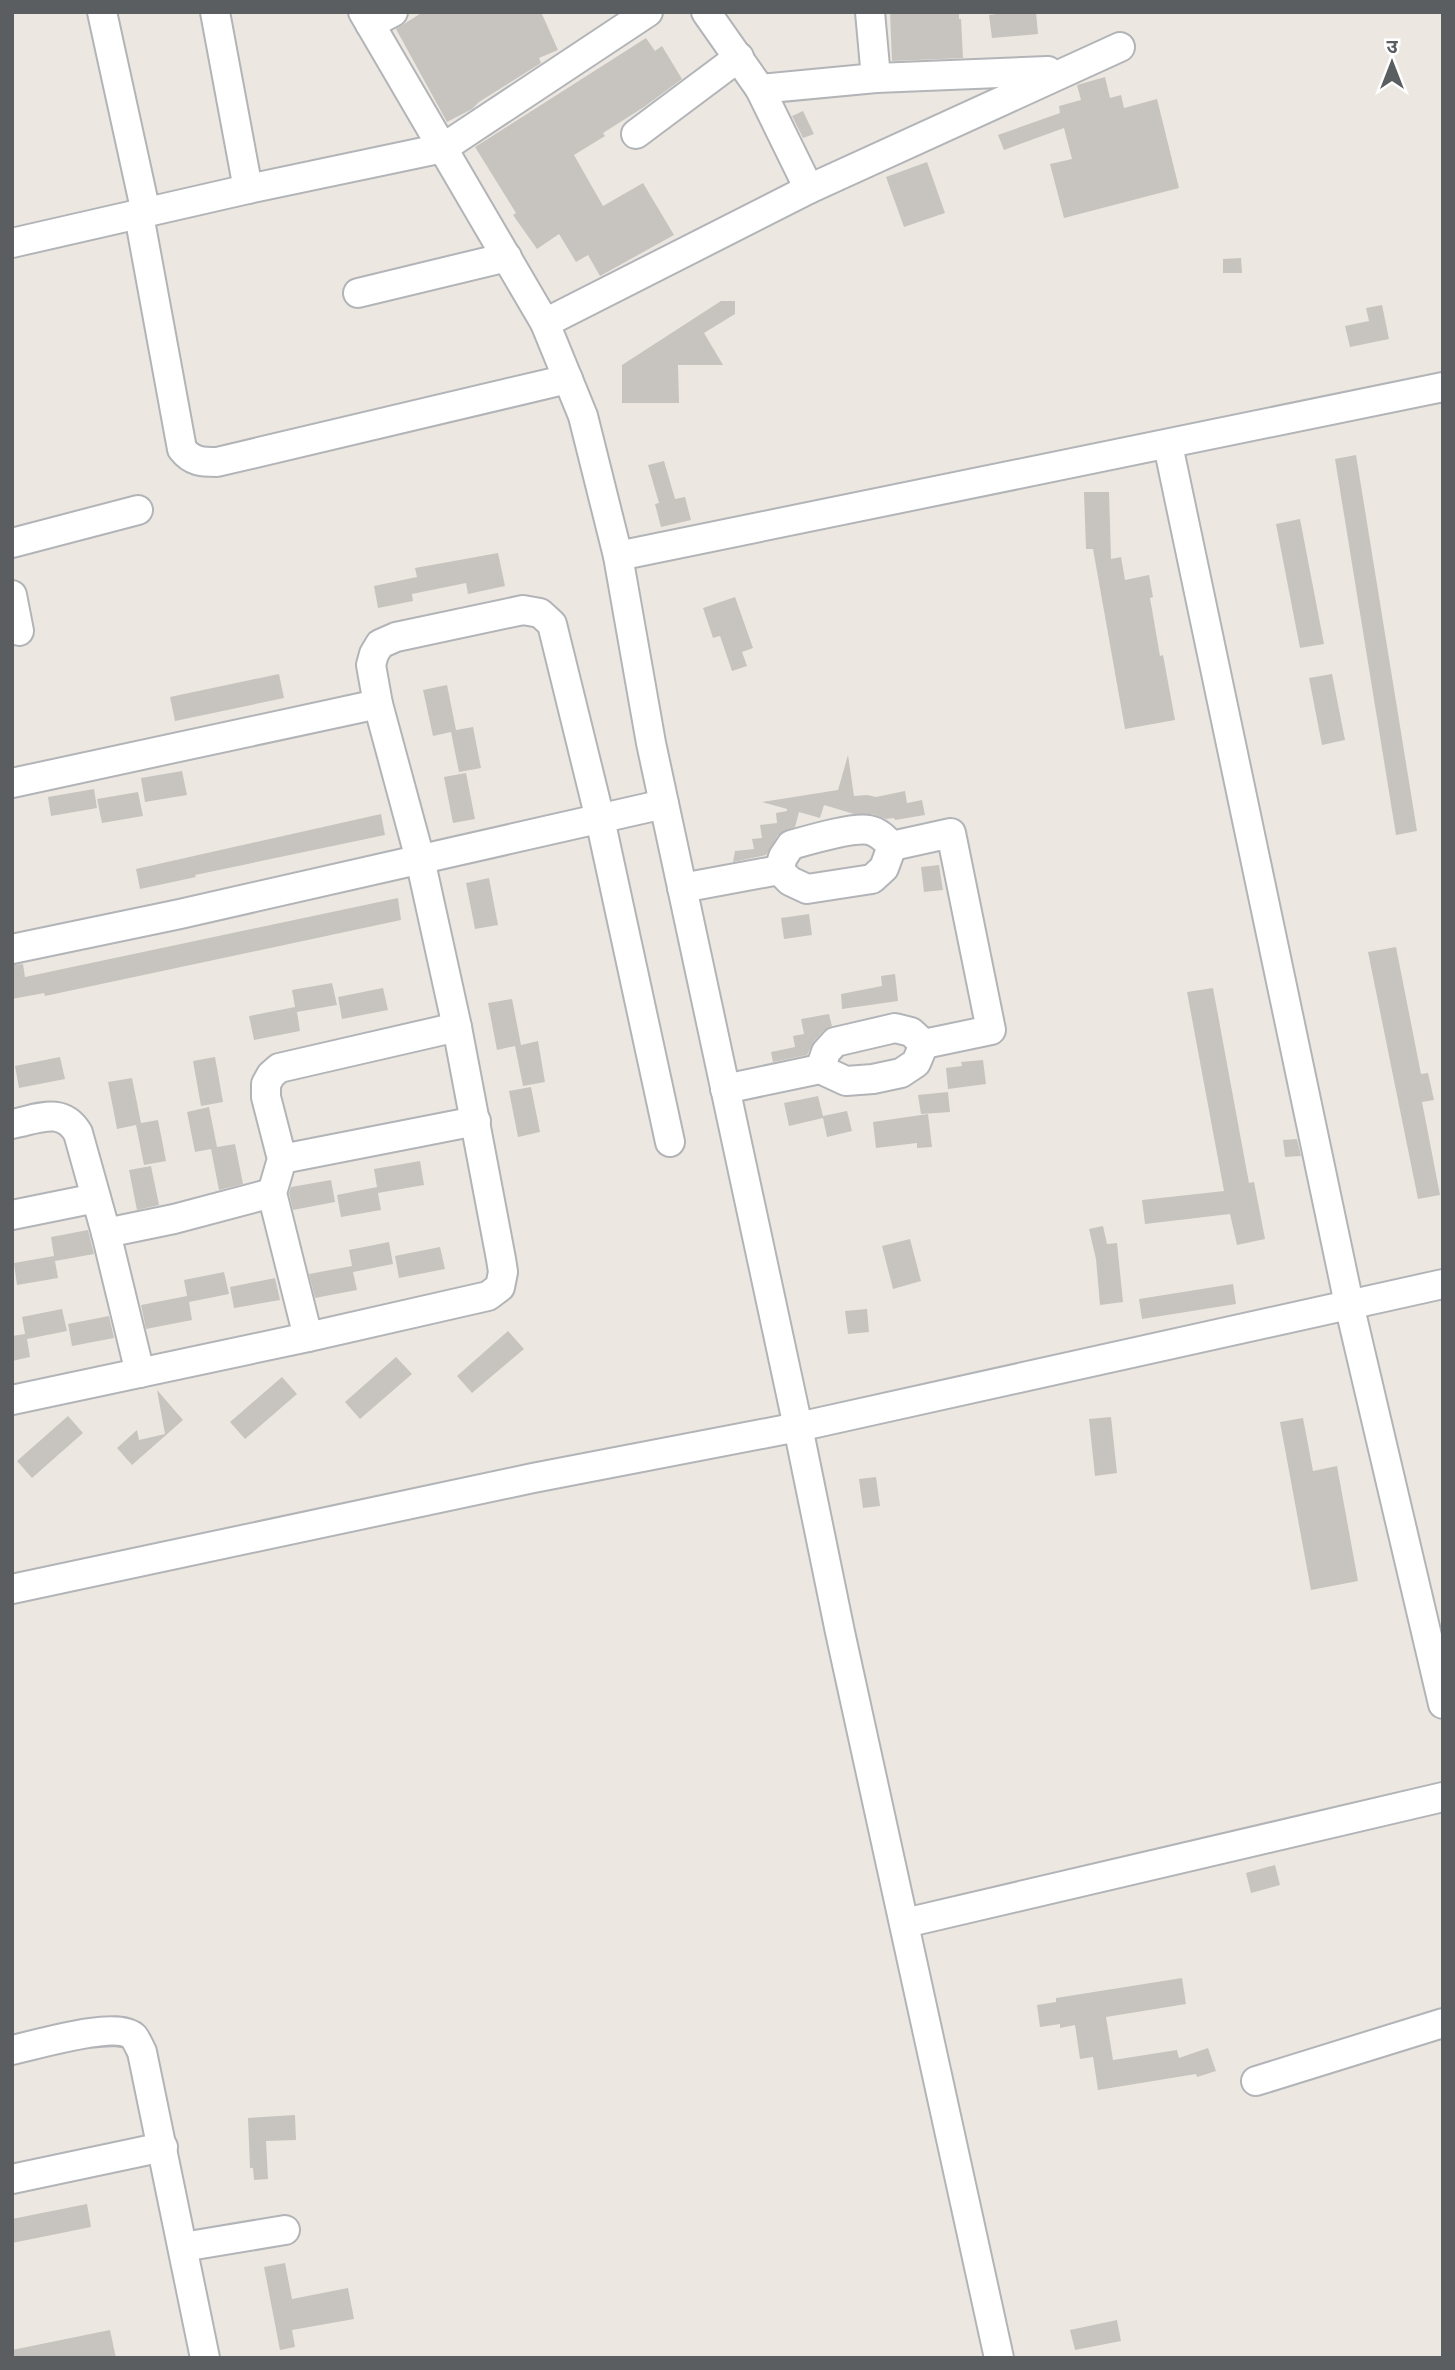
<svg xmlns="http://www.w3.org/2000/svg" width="1455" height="2370" font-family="Arial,'Noto Sans Devanagari',sans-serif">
<rect width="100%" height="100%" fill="#ece8e1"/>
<g fill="#c7c3be">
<path d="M423 12H541L558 50 539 58 541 63 479 102 472 109 447 122 396 29Z"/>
<path d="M890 12H959V19H961L963 58 892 61Z"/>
<path d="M1012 12H1036L1038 34 992 38 989 15Z"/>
<path d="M646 38 655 51 662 46 682 79 644 107 603 133 605 136 574 155 603 206 643 183 674 235 600 276 588 255 576 262 559 234 537 249 513 215 516 213 475 147Z"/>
<path d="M1105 77 1110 98 1121 95 1124 108 1157 99 1179 188 1064 218 1050 164 1072 159 1064 128 1004 150 998 135 1060 113 1059 106 1081 100 1077 85Z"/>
<path d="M803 111 814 134 803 138 792 116Z"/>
<path d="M927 162 945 213 904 227 886 177Z"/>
<path d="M1241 258 1242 273H1223V259Z"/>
<path d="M721 301H735V314L704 333 723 365H678L679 403H622V365Z"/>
<path d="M1382 305 1389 339 1350 347 1345 326 1369 321 1366 308Z"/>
<path d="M1356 455 1417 831 1396 835 1335 459Z"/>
<path d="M664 461 675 499 685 497 691 520 661 527 655 504 659 503 648 465Z"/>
<path d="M1084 492H1109L1111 559 1121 557 1125 580 1149 575 1153 597 1150 598 1160 656 1163 655 1175 720 1125 729 1093 549H1086Z"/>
<path d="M1300 519 1324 644 1300 648 1276 524Z"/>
<path d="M498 553 505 586 468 594 466 583 412 594 413 601 378 608 374 586 417 577 415 568Z"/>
<path d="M735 597 753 648 742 652 747 666 732 671 720 636 713 638 703 608Z"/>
<path d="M279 674 284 698 175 721 170 697Z"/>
<path d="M1332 674 1345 740 1322 745 1309 678Z"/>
<path d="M447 685 456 730 473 727 481 768 459 772 451 732 433 736 423 690Z"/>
<path d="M848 755 854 796 867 795 876 797 905 791 907 803 922 800 925 815 895 820 894 818 886 819 873 814H854L824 805 820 818 799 812 795 827 778 835 766 855 733 862 735 851 754 849 752 839 762 838 760 825 777 823 776 813 787 811V809L762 802 838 790Z"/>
<path d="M182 771 187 795 145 802 141 778Z"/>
<path d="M466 773 475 819 453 823 444 777Z"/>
<path d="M94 789 97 808 51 816 48 797Z"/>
<path d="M138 792 143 816 102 823 97 799Z"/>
<path d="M381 814 385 835 195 875 196 877 140 889 136 869Z"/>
<path d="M939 865 943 890 924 892 921 867Z"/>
<path d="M489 878 498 925 475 929 466 883Z"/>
<path d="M398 898 401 920 45 996 44 993 12 999V965L23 964 25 977Z"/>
<path d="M809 914 812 935 784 939 781 918Z"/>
<path d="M1396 947 1421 1074 1428 1073 1434 1100 1422 1102 1440 1195 1418 1199 1368 952Z"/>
<path d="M895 974 898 1001 842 1009 841 994 882 986 881 976Z"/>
<path d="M332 983 337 1005 297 1012 300 1031 254 1040 249 1016 295 1007 292 990Z"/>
<path d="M383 988 388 1010 342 1019 338 997Z"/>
<path d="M1213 988 1249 1183 1254 1182 1265 1239 1237 1245 1230 1214 1145 1224 1142 1200 1224 1191 1187 992Z"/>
<path d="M512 999 521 1045 538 1041 545 1082 523 1086 515 1046 497 1050 488 1003Z"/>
<path d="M829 1014 832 1026 823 1031 814 1041 807 1055 773 1062 771 1052 795 1047 793 1036 804 1034 801 1019Z"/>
<path d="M60 1057 65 1079 19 1088 15 1066Z"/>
<path d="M215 1057 223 1102 201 1106 193 1061Z"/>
<path d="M983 1060 986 1084 948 1089 946 1068 962 1066 961 1062Z"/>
<path d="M132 1078 141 1123 158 1120 166 1161 144 1165 136 1125 117 1129 108 1082Z"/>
<path d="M531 1087 540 1132 518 1137 509 1091Z"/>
<path d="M948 1092 950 1112 921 1114 918 1095Z"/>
<path d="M818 1096 823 1116 847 1111 852 1131 827 1137 823 1118 789 1126 784 1103Z"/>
<path d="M209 1107 217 1147 235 1144 243 1184 219 1190 211 1149 195 1152 187 1112Z"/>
<path d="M928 1114 932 1147 917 1148V1143L876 1148 873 1122Z"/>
<path d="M1297 1139 1301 1156 1285 1157 1283 1140Z"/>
<path d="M420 1161 424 1185 378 1193 381 1210 341 1217 337 1195 377 1187 374 1169Z"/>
<path d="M151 1166 159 1205 137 1210 129 1170Z"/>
<path d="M331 1180 335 1202 293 1210 289 1193 291 1187Z"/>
<path d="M1103 1226 1107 1244 1117 1243 1123 1302 1100 1305 1096 1259 1089 1229Z"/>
<path d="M88 1230 94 1254 55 1261 58 1278 17 1285 14 1263 54 1256 51 1237Z"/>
<path d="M910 1239 921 1281 893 1289 882 1246Z"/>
<path d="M389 1242 393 1264 353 1272 357 1290 315 1298 309 1274 352 1266 349 1250Z"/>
<path d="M440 1247 445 1269 399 1278 395 1256Z"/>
<path d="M224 1272 229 1294 189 1302 192 1320 146 1329 141 1305 187 1296 184 1280Z"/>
<path d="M275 1278 280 1300 234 1308 230 1287Z"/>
<path d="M1233 1284 1236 1304 1142 1319 1139 1299Z"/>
<path d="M62 1309 67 1331 27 1339 30 1357 12 1361V1336L25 1334 22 1317Z"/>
<path d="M867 1309 869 1332 848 1334 845 1311Z"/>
<path d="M109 1316 114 1338 72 1346 68 1324Z"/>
<path d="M508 1331 524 1349 472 1393 457 1376Z"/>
<path d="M396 1357 412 1374 360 1419 345 1402Z"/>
<path d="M282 1377 297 1394 245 1439 230 1422Z"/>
<path d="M157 1390 183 1420 132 1465 117 1448 137 1430 139 1440 165 1434Z"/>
<path d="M68 1416 83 1433 32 1478 17 1461Z"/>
<path d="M1111 1417 1117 1473 1095 1476 1089 1419Z"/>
<path d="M1303 1418 1313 1471 1337 1466 1358 1581 1311 1590 1280 1422Z"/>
<path d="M876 1477 880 1506 863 1508 859 1479Z"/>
<path d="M1275 1865 1280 1885 1251 1893 1246 1873Z"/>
<path d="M1182 1978 1186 2004 1106 2017 1113 2060 1177 2050 1179 2058 1208 2048 1216 2071 1197 2077 1196 2074 1098 2090 1093 2057 1080 2059 1075 2025 1060 2028V2024L1040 2027 1037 2005 1056 2002V1998Z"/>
<path d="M295 2115 296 2140 266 2141 268 2179 254 2180 253 2168H250L248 2118Z"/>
<path d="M87 2204 91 2227 12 2243V2219Z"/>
<path d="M285 2263 292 2299 348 2288 354 2319 292 2330 295 2347 280 2350 264 2267Z"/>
<path d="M1117 2320 1121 2341 1075 2350 1070 2330Z"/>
<path d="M110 2330 116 2358H12V2350Z"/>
</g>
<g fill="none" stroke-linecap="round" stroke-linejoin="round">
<defs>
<g id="minor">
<path d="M102 12 146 213"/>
<path d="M215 12 248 189"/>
<path d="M706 12 760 89 809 189"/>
<path d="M870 12 876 78"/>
<path d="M370 24 393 12"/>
<path d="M760 89 876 78 1048 71"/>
<path d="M636 134 739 57"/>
<path d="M139 215 182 449C192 462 202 462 217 462L568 379"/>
<path d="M12 243 248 189 443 148 648 12"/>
<path d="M358 293 507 257"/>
<path d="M545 323 809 189 1120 47"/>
<path d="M1168 445 1349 1304 1443 1704"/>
<path d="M12 543 138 510"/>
<path d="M618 556 1443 387"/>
<path d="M12 595 19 631"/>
<path d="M12 783 378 704"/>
<path d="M779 870 790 881 807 889 872 879 884 868 892 846"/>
<path d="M682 888 779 870 783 857 791 845C809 840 852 827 869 830 879 832 885 839 892 846L951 833 991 1030 924 1044 916 1063 901 1073 873 1079 846 1081 820 1069 725 1089"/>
<path d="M12 949 180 914 664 804"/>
<path d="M820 1069 826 1052 835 1042 895 1028 911 1032 924 1044"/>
<path d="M12 1124C38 1119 62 1106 78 1133L106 1233 140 1373"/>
<path d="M282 1159 476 1121"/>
<path d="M12 1215 96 1198"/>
<path d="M106 1233 174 1219 272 1193"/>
<path d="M308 1337 272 1193 282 1159 266 1097V1084L271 1075 279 1068 457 1027"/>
<path d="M12 1400 308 1337 488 1296 500 1287 503 1272 501 1259 457 1027 420 859 378 704 371 665 374 654 380 644 396 637 523 610 540 613 552 624 600 819 670 1142"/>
<path d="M12 1589 533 1478 798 1427 651 743 618 556 583 416 545 323 363 12"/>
<path d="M905 1923 1443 1797"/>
<path d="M12 2050C36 2045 117 2020 134 2037 137 2041 140 2048 142 2052L205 2358"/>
<path d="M1256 2081 1443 2023"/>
<path d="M12 2179 163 2147"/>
<path d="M183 2247 285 2230"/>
<path d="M999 2358 840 1632 798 1427 1443 1284"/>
</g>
</defs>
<use href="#minor" stroke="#b2b4b8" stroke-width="32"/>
<use href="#minor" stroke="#fff" stroke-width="28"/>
</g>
<rect width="1455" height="2370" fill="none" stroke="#5a5e61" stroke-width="28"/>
<g transform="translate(1392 63)" stroke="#ffffff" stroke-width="5" paint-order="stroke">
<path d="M0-5L12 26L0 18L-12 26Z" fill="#5a5e61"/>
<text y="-10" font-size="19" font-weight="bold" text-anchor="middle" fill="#5a5e61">उ</text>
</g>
</svg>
